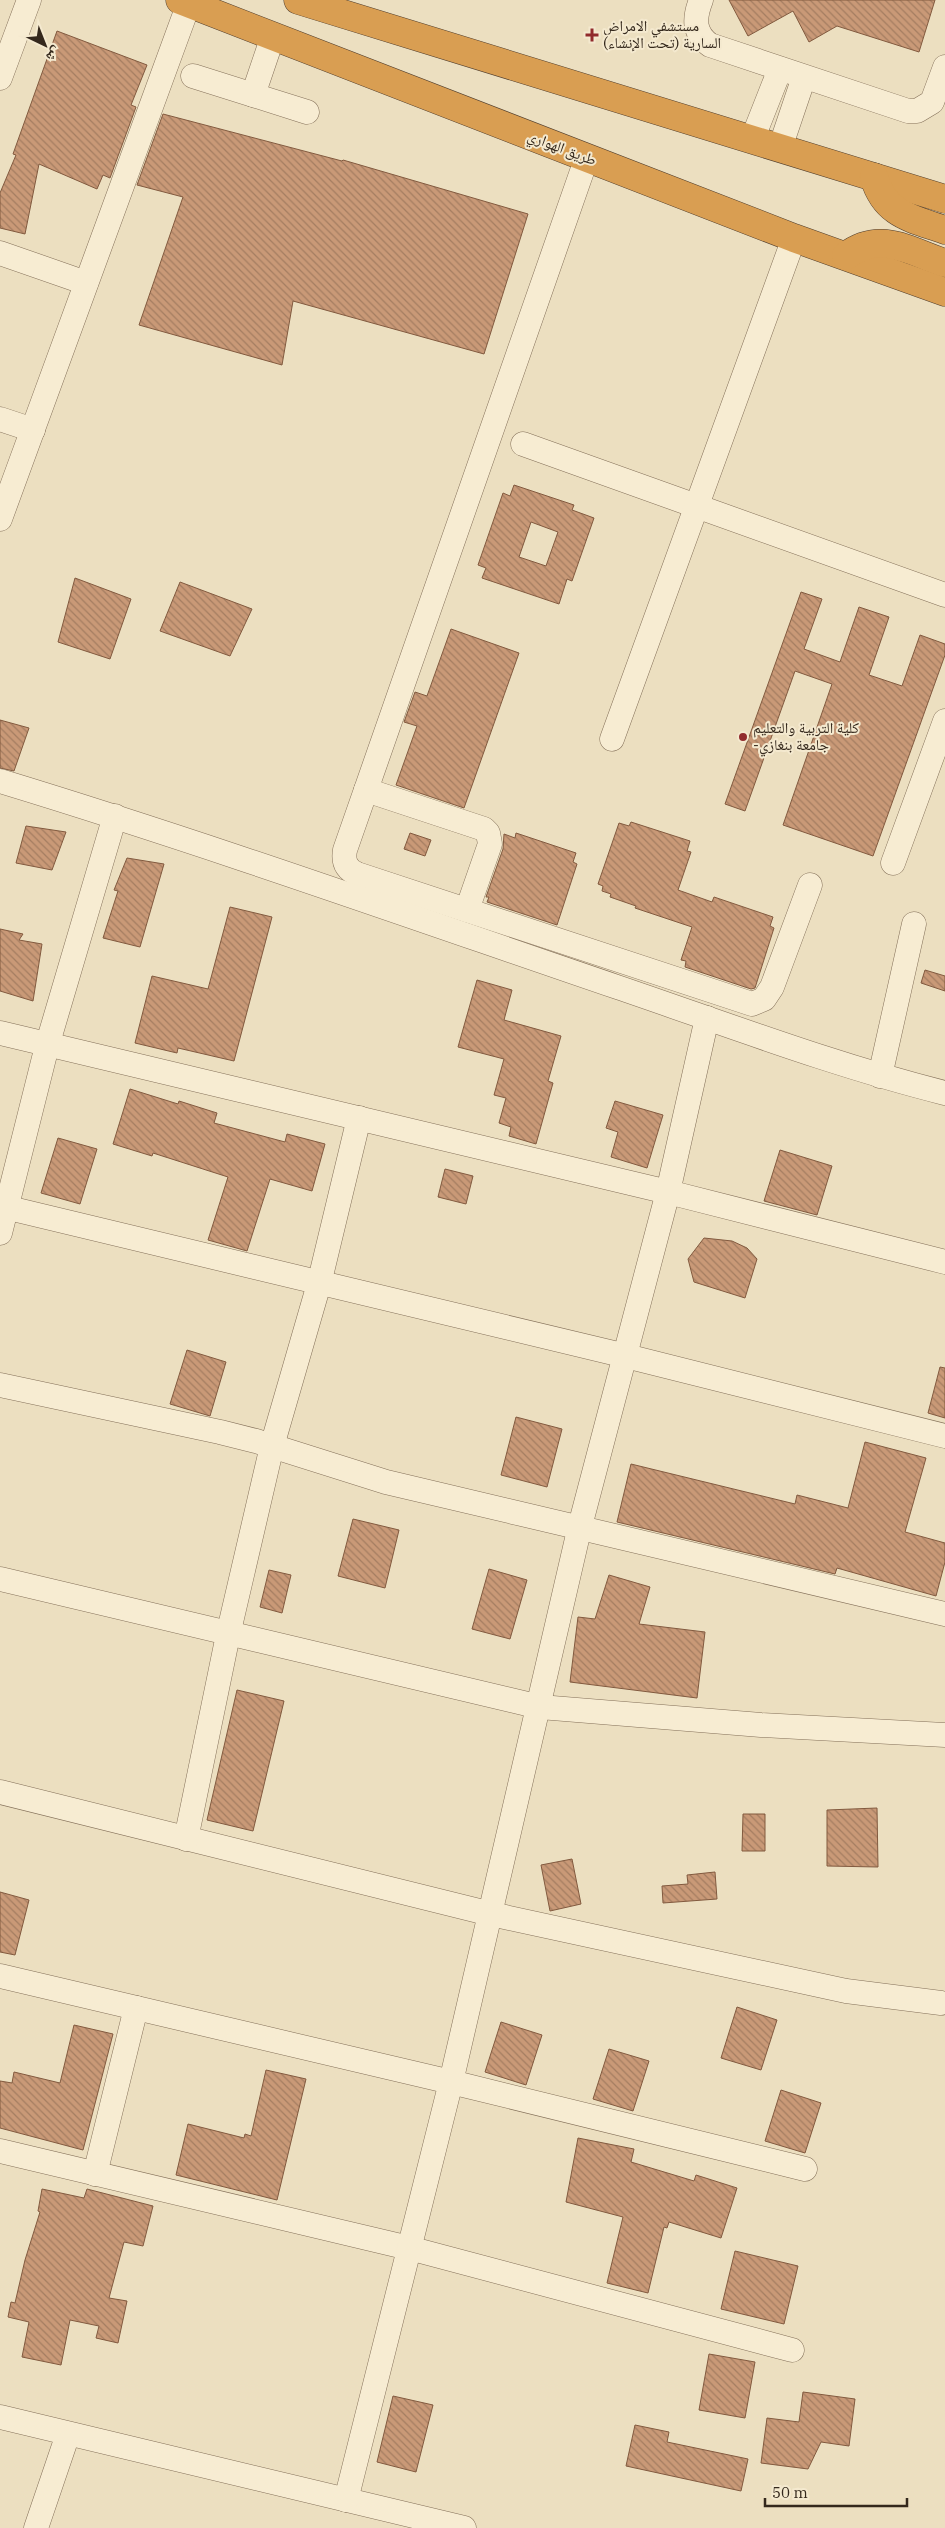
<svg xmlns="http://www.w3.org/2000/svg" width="945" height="2528" font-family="'IBM Plex Serif','Noto Naskh Arabic',serif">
<defs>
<pattern id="building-back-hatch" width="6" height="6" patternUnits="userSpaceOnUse" patternTransform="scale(1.25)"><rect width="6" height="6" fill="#c99977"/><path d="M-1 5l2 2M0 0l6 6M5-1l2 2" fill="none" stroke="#a47d61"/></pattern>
</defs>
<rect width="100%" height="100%" fill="#ecdfc0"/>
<g fill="url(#building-back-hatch)" stroke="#825a3f" fill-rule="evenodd">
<path d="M729 0H935L919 52 837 26 809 42 793 11 748 36Z"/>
<path d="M57 31 147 65 131 105 136 107 110 178 103 175 97 189 39 164 25 234 0 228V193L16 155 13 154Z"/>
<path d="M163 114 342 161 343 160 528 214 484 354 293 301 282 365 139 325 183 197 137 185Z"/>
<path d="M514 485 574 505 572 510 594 518 572 581 567 579 559 604 482 578 486 568 478 565 503 493 510 496ZM531 522 558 532 546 566 519 557Z"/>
<path d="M75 578 131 599 110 659 58 642Z"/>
<path d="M180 582 252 609 230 656 160 631Z"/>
<path d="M801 592 822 599 804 649 840 662 859 607 889 617 869 675 902 686 920 635 945 644V655L873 856 783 825 832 684 795 671 745 811 725 804Z"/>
<path d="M451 629 519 653 464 808 396 785 417 726 404 722 415 692 427 696Z"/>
<path d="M0 720 29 728 14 771 0 768Z"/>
<path d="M631 822 690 841 687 851 691 852 678 890 712 902 714 897 773 917 770 926 774 928 755 988 751 989 685 967 686 961 681 960 692 927 635 908 636 906 610 897 611 894 602 891 603 886 598 884 619 823 629 826Z"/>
<path d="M26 826 66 832 52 870 16 863Z"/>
<path d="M410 833 431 840 425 856 404 849Z"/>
<path d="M516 833 576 853 573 862 577 864 557 925 487 902 489 897H486L503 849 504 834 515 838Z"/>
<path d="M127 858 164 864 140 947 103 938 118 891 114 890Z"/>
<path d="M230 907 272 917 234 1061 178 1048 177 1053 135 1043 152 976 208 989Z"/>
<path d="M0 929 23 934 19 940 42 944 33 1001 0 991Z"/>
<path d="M925 970 945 976V991L921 983Z"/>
<path d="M477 980 512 990 504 1020 561 1036 548 1081 553 1083 536 1144 509 1136 511 1127 499 1123 506 1098 494 1095 504 1059 458 1047Z"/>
<path d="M130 1089 178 1104 179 1101 217 1113 214 1123 285 1142 287 1134 325 1144 312 1191 270 1179 247 1251 208 1240 228 1177 153 1153 152 1156 113 1144Z"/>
<path d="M615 1101 663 1115 647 1168 611 1157 618 1132 606 1128Z"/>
<path d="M58 1138 97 1149 80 1204 41 1193Z"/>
<path d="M780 1150 832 1166 817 1215 764 1201Z"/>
<path d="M445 1169 473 1176 466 1204 438 1197Z"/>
<path d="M704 1238 732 1241 747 1248 757 1259 745 1298 694 1282 688 1259Z"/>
<path d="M187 1350 226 1362 210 1416 170 1404Z"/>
<path d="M940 1367 945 1368V1418L928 1413Z"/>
<path d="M516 1417 562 1429 547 1487 501 1475Z"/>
<path d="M865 1442 926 1458 905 1532 945 1543V1562L936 1596 837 1568 835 1574 617 1522 631 1464 795 1504 797 1495 848 1508Z"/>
<path d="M353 1519 399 1530 385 1588 338 1576Z"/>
<path d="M489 1569 527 1580 510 1639 472 1629Z"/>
<path d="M269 1570 291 1575 282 1613 260 1607Z"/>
<path d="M609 1575 650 1587 639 1624 705 1632 697 1698 570 1682 578 1617 595 1619Z"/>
<path d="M237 1690 284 1701 253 1831 207 1820Z"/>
<path d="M877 1808 878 1867 827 1866V1810Z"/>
<path d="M743 1814H765V1851H742Z"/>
<path d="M572 1859 581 1904 550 1911 541 1865Z"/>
<path d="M715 1872 717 1899 663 1903 662 1886 688 1884 687 1875Z"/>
<path d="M0 1892 29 1900 15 1955 0 1952Z"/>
<path d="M737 2007 777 2020 761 2070 721 2058Z"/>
<path d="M501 2022 542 2035 526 2085 485 2072Z"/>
<path d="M74 2025 113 2034 83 2150 0 2128V2081L12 2083 14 2072 60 2083Z"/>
<path d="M609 2049 649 2061 633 2111 593 2099Z"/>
<path d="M266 2070 306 2079 277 2200 176 2175 188 2124 244 2138 245 2134 251 2136Z"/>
<path d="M781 2090 821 2103 805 2153 765 2141Z"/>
<path d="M578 2138 634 2149 631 2162 694 2181 696 2175 737 2188 721 2238 669 2222 667 2228 664 2227 648 2293 607 2283 623 2217 566 2202Z"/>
<path d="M42 2189 84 2198 87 2189 153 2206 143 2246 124 2242 109 2298 127 2301 118 2343 96 2338 99 2326 70 2320 61 2365 22 2357 29 2322 8 2317 11 2302 15 2303 25 2260 40 2212 38 2211Z"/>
<path d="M735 2251 798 2266 784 2324 721 2309Z"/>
<path d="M709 2354 755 2362 745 2418 699 2410Z"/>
<path d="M803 2392 855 2399 849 2446 821 2442 808 2469 761 2463 767 2418 799 2422Z"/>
<path d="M393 2396 433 2405 416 2472 377 2462Z"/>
<path d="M635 2425 669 2432 667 2442 748 2459 741 2491 626 2466Z"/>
</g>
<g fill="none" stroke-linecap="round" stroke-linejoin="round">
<defs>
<g id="minor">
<path d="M701 0C694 18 693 33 710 45L908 111H917L932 102 945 67"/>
<path d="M193 76 307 112"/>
<path d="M0 78 29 0"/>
<path d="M253 95 273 36"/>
<path d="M752 140 780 69"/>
<path d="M780 148 804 77"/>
<path d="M587 157 345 850C343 861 346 869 357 874L752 1004 764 999 772 987 810 885"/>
<path d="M0 253 86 283"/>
<path d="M0 419 33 430"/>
<path d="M523 444 945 595"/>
<path d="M0 519 189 3"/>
<path d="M612 739 794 238"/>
<path d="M0 781C207 844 412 917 617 987 726 1024 833 1065 945 1093"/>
<path d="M366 790 484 829 488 833 490 844 467 910"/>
<path d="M893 863 945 721"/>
<path d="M0 1033 668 1192 707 1018"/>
<path d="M880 1076 914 924"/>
<path d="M0 1206 626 1356 945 1436"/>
<path d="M0 1233 47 1046 115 816"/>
<path d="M0 1385 220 1432 256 1441 386 1482 945 1614"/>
<path d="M0 1579 540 1707 761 1725 945 1735"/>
<path d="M0 1792 491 1914 846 1991 941 2003"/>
<path d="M186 1839 228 1635 272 1446 319 1284 359 1118"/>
<path d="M0 1976 451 2082 805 2169"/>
<path d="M0 2151 409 2248 792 2350"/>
<path d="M95 2174 136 2008"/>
<path d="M0 2417 464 2528"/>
<path d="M346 2500 451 2082 580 1526 668 1192 945 1262"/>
<path d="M36 2528 68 2434"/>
</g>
<g id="highway">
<path d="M180 0 794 238 945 292"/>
<path d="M298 0 945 199"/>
<path d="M874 177C885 215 911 218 945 230"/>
<path d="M846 256C880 230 909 251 945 263"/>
</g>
</defs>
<use href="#minor" stroke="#847059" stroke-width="25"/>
<use href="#highway" stroke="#513e2d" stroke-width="29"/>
<use href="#minor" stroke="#f7ecd2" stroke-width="24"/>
<use href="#highway" stroke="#d99e52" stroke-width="28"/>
</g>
<g fill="#912b2c" stroke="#f4e9cf" stroke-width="2">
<path d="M589.5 27.5h5v5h5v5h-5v5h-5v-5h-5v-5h5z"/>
<circle cx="743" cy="737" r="5"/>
</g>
<g text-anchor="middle" stroke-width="4" stroke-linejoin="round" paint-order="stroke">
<g font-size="15" fill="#34281c" stroke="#f4e9cf" text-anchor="start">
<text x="603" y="31">مستشفي الامراض<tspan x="603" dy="17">السارية (تحت الإنشاء)</tspan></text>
<text x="753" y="733">كلية التربية والتعليم<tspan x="753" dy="17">-جامعة بنغازي</tspan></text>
</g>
<g font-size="15" fill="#34281c" stroke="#f4e9cf">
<text transform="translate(562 148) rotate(21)" y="5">طريق الهواري</text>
</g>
</g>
<g transform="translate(45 45) rotate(137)" stroke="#f4e9cf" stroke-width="4" paint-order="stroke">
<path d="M0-4L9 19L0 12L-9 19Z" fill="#34281c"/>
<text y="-8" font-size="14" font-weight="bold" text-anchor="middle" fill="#34281c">ش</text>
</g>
<path d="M765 2498v8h142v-8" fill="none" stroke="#34281c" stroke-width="2.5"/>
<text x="772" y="2498" font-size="15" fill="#34281c" stroke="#f4e9cf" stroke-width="4" paint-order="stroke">50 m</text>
</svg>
